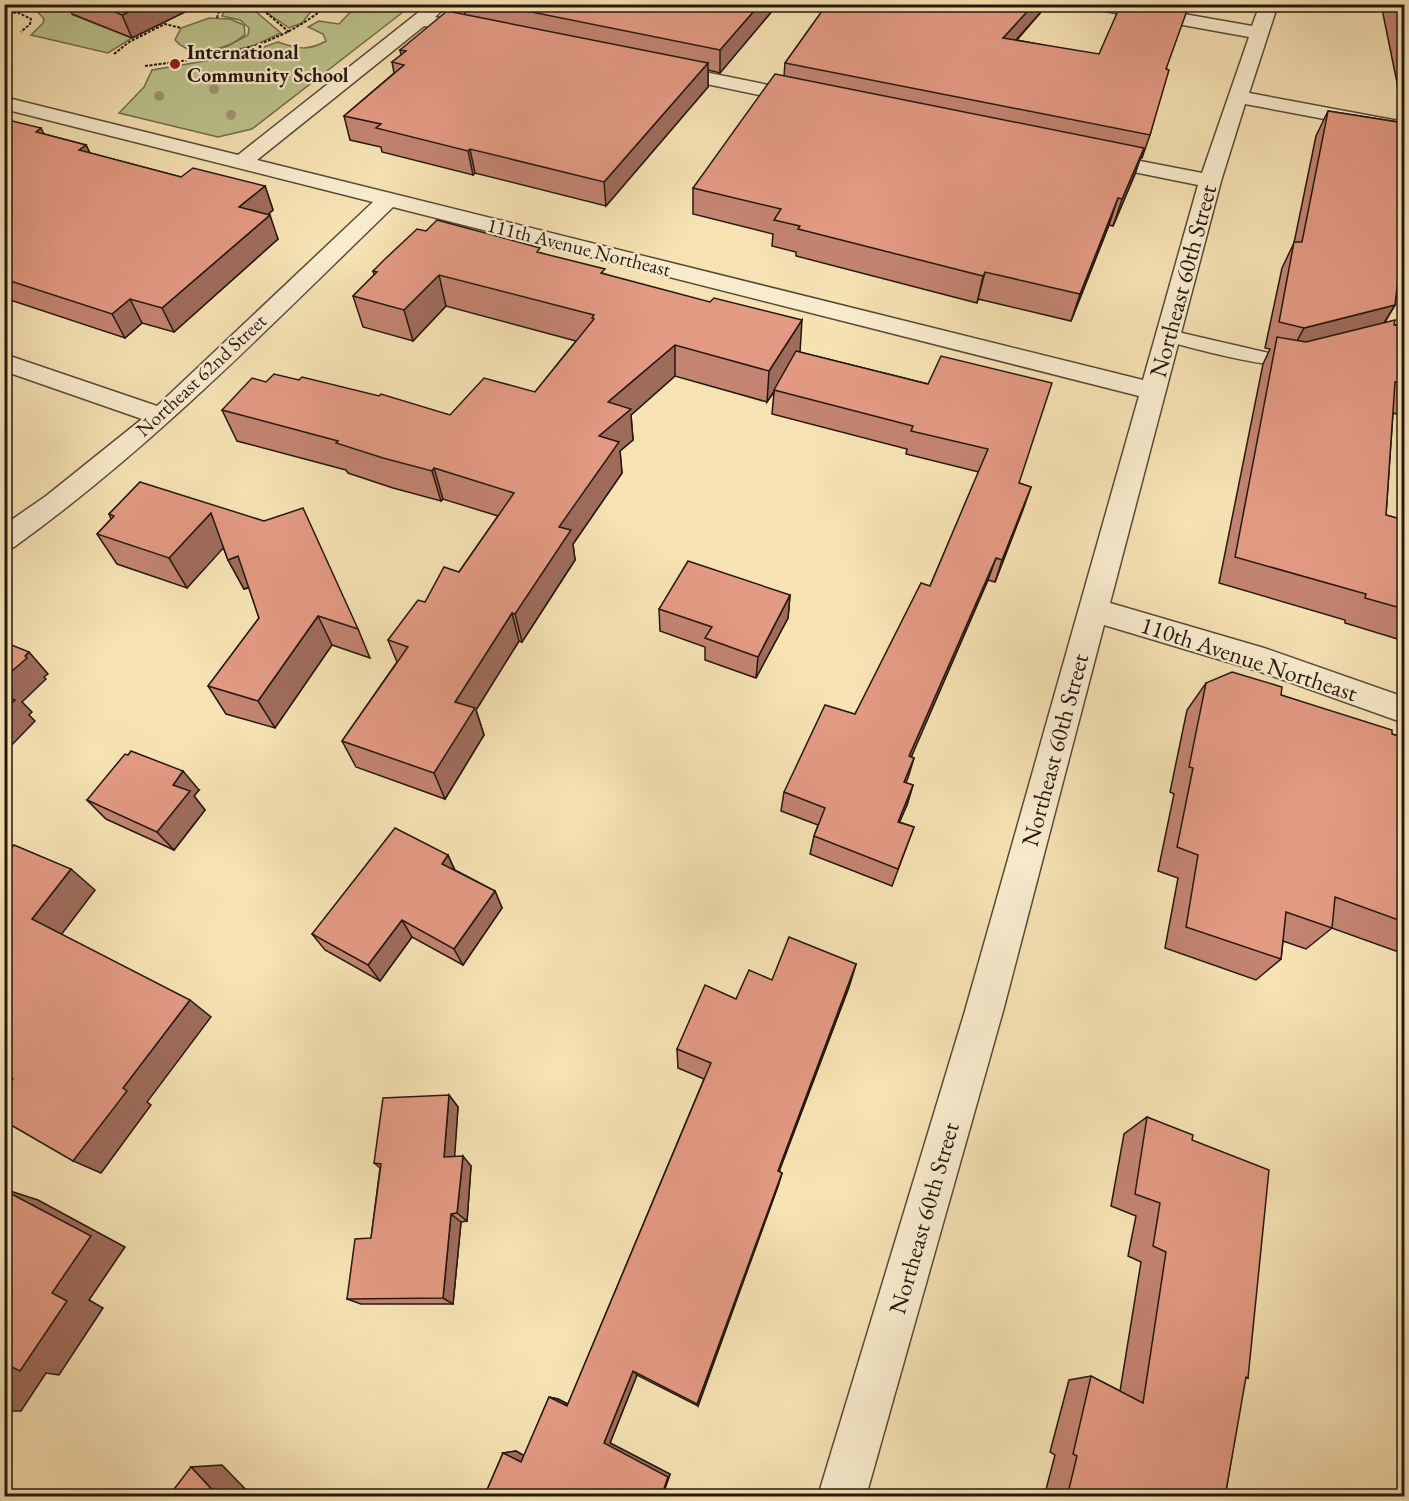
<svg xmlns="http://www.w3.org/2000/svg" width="1409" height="1501" font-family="'EB Garamond',serif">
<rect width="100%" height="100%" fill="#f6e2b3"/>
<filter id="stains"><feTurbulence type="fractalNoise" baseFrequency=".00333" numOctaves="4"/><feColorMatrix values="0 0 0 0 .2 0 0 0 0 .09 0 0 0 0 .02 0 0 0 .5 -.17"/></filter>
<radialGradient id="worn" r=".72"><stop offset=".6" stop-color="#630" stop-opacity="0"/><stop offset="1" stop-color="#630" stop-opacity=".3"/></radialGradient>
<g fill="#bcc38c" stroke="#706e4e" stroke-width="1.5">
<path d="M32 4 85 5 73 15 132 38 108 53 31 35 43 23 44 19 36 10 25 7Z"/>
<path d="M358 4 412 5 252 129 218 137 119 113 144 87 152 70 241 55 278 42C297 49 309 51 326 41L323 34 308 27 319 21 339 24Z"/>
<path d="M226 5H248L281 33 253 46 211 55 248 35 249 28 240 20 222 16Z"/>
<path d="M256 5 316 4V5L302 23 289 28Z"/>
<path d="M209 18 230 19 244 25 245 34C230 50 190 59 175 40L181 28Z"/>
</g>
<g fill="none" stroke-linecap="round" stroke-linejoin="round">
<defs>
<path id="service" d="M1169 330 1273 354H1298L1307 360C1295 378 1185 346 1163 340L1160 336Z"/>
<g id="minor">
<path d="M429 4 447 6 435 17 482 27 485 31 476 36 424 26 257 160 1143 380 1198 185 1094 164 1087 162 1084 158 1087 154 1094 152 1202 173 1249 37 1094 9 1085 4H1127L1252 26 1260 4H1278L1249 93 1404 122V134L1245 104 1221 181 1110 603 1264 648 1404 697V723L1258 671 1104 625 1003 1011 866 1496H818L965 1011 1139 396 393 207C270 326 153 447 14 547L4 550V525L46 496 142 419 4 371V354L157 406 373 202 4 109V97L238 155Z"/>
<path d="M665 64 808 93 818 99 808 105 658 74 655 70Z"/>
</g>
</defs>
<use href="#service" stroke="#584a39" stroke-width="3"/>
<use href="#minor" stroke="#584a39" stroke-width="3"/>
<g stroke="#241810" stroke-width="2" stroke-dasharray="3 1.5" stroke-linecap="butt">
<path d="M256 4 289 32"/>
<path d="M4 10 17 4"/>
<path d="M4 12 19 13 31 19 30 24 21 32"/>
<path d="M217 18 221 4"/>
<path d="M114 54 129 42 165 24 181 28"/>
<path d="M204 58 206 50"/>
<path d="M145 66C214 57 274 51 329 4"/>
</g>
<use href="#service" fill="#f9ecce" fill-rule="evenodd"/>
<use href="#minor" fill="#f9ecce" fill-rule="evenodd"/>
</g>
<g fill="#a09471">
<circle cx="214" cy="89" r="5"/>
<circle cx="159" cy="96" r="5"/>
<circle cx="231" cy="115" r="5"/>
</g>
<g fill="#c38471" stroke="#241810" stroke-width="1.5">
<path d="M68 4H201L132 38 72 14Z"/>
<path d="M463 4H778L720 73 708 70V87L606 206 475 173 473 175 382 152 381 147 350 140 344 116 394 73 392 62 401 55 400 50 465 15Z"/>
<path d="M824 4H1048L1017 40 1167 69 1150 135 1142 158H1140L1135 174 1113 226 1109 225 1071 321 978 299 977 303 796 256V252L772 246 773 234 693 214V188L784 76 785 63 826 6Z"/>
<path d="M1381 4H1404V117Z"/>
<path d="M1328 111 1404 123V281L1398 280 1395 305 1385 322 1404 327V416L1393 413 1386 515 1404 520V641L1345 623V620L1219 583 1263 364 1270 349 1265 348 1282 268 1294 243 1316 136Z"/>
<path d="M4 119 44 134 86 145 90 153 181 177 265 186 273 210 267 215 278 239 174 332 142 323 125 338 4 298Z"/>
<path d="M426 231 541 253 605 274 799 352 928 384 1019 483 1031 487 995 582 988 580 911 757 914 758 905 783 913 785 907 805 899 822 914 827 892 886 810 854 814 836 818 825 781 811 784 792 855 714 930 586 979 472 906 454 907 449 772 414 774 392 767 402 675 376 631 415 633 440 620 451 622 473 573 544 575 560 522 642 519 641 476 710 484 735 445 799 356 767 342 741 397 662 388 640 425 602 459 572 498 516 443 499 441 501 393 488 348 473 346 470 237 441 222 410 266 382 450 415 535 392 576 341 446 306 413 341 363 327 353 296 374 275 373 271Z"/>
<path d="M140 482 358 629 370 658 332 645 275 728 226 714 208 686 259 618 249 588 244 589 228 560 223 547 187 588 117 564 97 534 111 519 109 514Z"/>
<path d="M790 595 788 618 756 678 705 660V647L660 631 659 609Z"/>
<path d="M1206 683 1281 695 1404 738V954L1332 928 1306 949 1283 941 1281 959 1256 980 1165 948 1178 878 1158 871 1174 794 1170 792 1187 710Z"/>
<path d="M199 790 194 796 205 810 174 850 106 819 87 800Z"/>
<path d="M448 855 455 870 495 891 502 908 463 965 412 937 380 981 325 950 312 934Z"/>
<path d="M856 964 849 987 779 1171 782 1173 778 1186 698 1406 637 1375 610 1443 670 1474 662 1497H484L503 1453 516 1451 524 1456 549 1397 558 1399 568 1404 704 1079 678 1068 677 1049 736 999 772 980Z"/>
<path d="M1404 965V1057L1399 1055Z"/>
<path d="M449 1095 458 1107 454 1156 471 1166 467 1221 461 1222 453 1304H361L347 1299 371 1238 380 1168 374 1163Z"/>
<path d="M1147 1117 1192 1140 1248 1378H1245L1225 1497H1044L1055 1455 1050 1452 1069 1380 1091 1376 1120 1391 1141 1262 1128 1256 1136 1216 1111 1206 1124 1134Z"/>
</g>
<g fill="#9f6c5c" stroke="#241810" stroke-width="1.5">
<path d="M145 4H201L132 38 122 15Z"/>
<path d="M760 4H778L720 73V50Z"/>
<path d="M1034 4H1048L998 60 1003 38Z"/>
<path d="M708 63V87L606 206 604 182Z"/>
<path d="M41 128 53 152 36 132Z"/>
<path d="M86 145 97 169 79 150Z"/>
<path d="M1144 148 1135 174 1113 226 1122 199Z"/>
<path d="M470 149 475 173 473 175 468 151Z"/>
<path d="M265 186 273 210 248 232 239 207Z"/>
<path d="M1118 198 1109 225 1071 321 1080 294Z"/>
<path d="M270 215 278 239 174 332 162 308Z"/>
<path d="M985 272 978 299 977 303 983 276Z"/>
<path d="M439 275 446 306 413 341 404 310Z"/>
<path d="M130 299 142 323 125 338 112 314Z"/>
<path d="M1395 305 1379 331 1290 354 1304 328Z"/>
<path d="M802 320 800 352 767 402 769 371Z"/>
<path d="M675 345V376L631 415 633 440 620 451 622 473 573 544 575 560 522 642 515 614 599 436 608 402Z"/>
<path d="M434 468 443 499 441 501 432 471Z"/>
<path d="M1031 487 1023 510 995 582 1002 560Z"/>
<path d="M211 513 227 544 187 588 169 558Z"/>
<path d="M238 556 254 586 244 589 228 560Z"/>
<path d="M996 558 988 580 903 776 909 756Z"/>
<path d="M790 595 788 618 756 678 758 657Z"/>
<path d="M512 613 519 641 476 710 484 735 445 799 434 773 455 702Z"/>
<path d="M318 616 332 645 275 728 258 701Z"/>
<path d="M29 652 48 674 44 677 46 679 22 702 32 712 29 715 35 721 4 753V711L6 697 4 692V678Z"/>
<path d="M914 758 908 778 898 801 904 782Z"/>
<path d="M183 771 199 790 194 796 205 810 174 850 157 832 173 785Z"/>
<path d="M913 785 907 805 892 840 898 822Z"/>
<path d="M448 855 456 874 442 864Z"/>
<path d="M71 869 95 890 58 939 32 919Z"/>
<path d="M495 891 502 908 463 965 454 949Z"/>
<path d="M402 920 412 937 380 981 368 965Z"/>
<path d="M856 964 849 987 774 1185 778 1171Z"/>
<path d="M190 1000 211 1017 147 1102 151 1105 101 1173 73 1161 123 1088Z"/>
<path d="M449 1095 458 1107 454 1167 444 1157Z"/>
<path d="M463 1156 471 1166 467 1221 457 1213Z"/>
<path d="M782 1173 778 1186 698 1406 697 1404Z"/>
<path d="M4 1189 38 1200 125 1247 89 1300 103 1308 59 1375 46 1373 21 1411H4V1371L52 1293Z"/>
<path d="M451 1214 461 1222 453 1304 443 1298Z"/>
<path d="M633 1371 637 1375 610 1443 670 1474 662 1497H661L604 1443Z"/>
<path d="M549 1397 558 1399 575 1408 567 1406Z"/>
<path d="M516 1451 532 1460 521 1462 503 1453Z"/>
<path d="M222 1465 253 1497H219L191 1467Z"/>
</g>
<g fill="#e39a83" stroke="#241810" stroke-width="1.5">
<path d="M95 4H145L122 15Z"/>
<path d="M492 4H760L720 50Z"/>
<path d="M827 4H1034L1003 38 1099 54 1121 4 1189 5 1166 69 1169 70 1150 135 785 63Z"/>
<path d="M1398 4H1404V32Z"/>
<path d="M447 11 708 63 604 182 470 149 468 151 376 128 381 124 344 116 404 65 392 62 406 51 400 50Z"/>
<path d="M775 74 1144 148 1122 199 1118 198 1080 294 985 272 983 276 798 229 800 226 774 220 781 209 693 188Z"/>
<path d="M1328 111 1404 123V252H1401L1395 305 1304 328 1279 322 1294 242H1302Z"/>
<path d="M4 119 41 128 36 132 86 145 79 150 181 177 193 168 265 186 239 207 270 215 162 308 130 299 112 314 4 279Z"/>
<path d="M437 220 540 248 537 252 605 269 601 273 710 302 714 298 802 320 769 371 675 345 608 402 631 409 599 436 619 442 559 527 571 530 515 614 512 613 455 702 475 708 434 773 342 741 408 647 388 640 418 600 425 602 444 567 459 572 514 493 434 468 432 471 383 458 336 443 338 441 222 410 252 378 266 382 274 374 299 380 302 377 379 396 381 394 450 415 484 378 535 392 594 319 592 318 594 315 439 275 404 310 353 296 377 272 373 271 385 259 417 229 426 231Z"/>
<path d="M1395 320 1394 325 1404 327V384L1395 382 1386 515 1404 520V609L1365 598 1366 594 1235 557 1277 337 1306 342Z"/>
<path d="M796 351 928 384 941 356 1052 383 1019 483 1031 487 1002 560 996 558 909 756 914 758 904 782 913 785 898 822 914 827 898 869 814 836 825 808 784 792 825 705 855 714 921 583 930 586 988 449 911 431 913 426 774 390Z"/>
<path d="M140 482 264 521 303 508 358 629 318 616 258 701 208 686 259 618 238 556 228 560 211 513 169 558 97 534 114 516 109 514Z"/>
<path d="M688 561 790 595 758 657 705 638 712 627 659 609Z"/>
<path d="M4 642 29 652 25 656 27 658 4 678Z"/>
<path d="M1232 672 1282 687 1281 695 1392 730V734L1404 738V922L1335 897 1332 928 1286 912 1281 959 1186 927 1198 855 1177 847 1193 768 1189 767 1206 683Z"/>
<path d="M4 688 12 691 6 697 15 700 4 711Z"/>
<path d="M131 751 183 771 173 785 190 791 157 832 87 800 125 754 128 755Z"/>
<path d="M395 828 448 855 442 864 495 891 454 949 402 920 368 965 312 934Z"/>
<path d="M14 845 71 869 32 919 190 1000 123 1088 127 1091 73 1161 4 1121V1090L13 1079 4 1075V856Z"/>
<path d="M789 937 856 964 778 1171 782 1173 697 1404 633 1371 604 1443 668 1477 661 1497H484L503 1453 521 1462 549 1397 567 1406 711 1063 677 1049 705 985 736 999 749 970 772 980Z"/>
<path d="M449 1095 444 1157 463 1156 457 1213 451 1214 443 1298 347 1299 355 1239 371 1238 381 1164 374 1163 383 1098Z"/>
<path d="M1147 1117 1193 1135 1192 1140 1269 1170 1248 1378 1246 1377 1225 1497H1067L1077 1456 1073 1454 1091 1376 1143 1403 1166 1252 1153 1246 1160 1203 1135 1194Z"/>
<path d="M4 1190 91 1236 52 1293 67 1301 20 1371 8 1365 4 1371Z"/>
<path d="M191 1467 219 1497H168Z"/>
</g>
<circle fill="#8f2418" stroke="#f9ecce" stroke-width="2" cx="175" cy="64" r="6"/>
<g text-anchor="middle" stroke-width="4.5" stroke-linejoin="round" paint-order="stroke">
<g font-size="20" font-weight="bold" fill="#241810" stroke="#f9ecce" text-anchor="start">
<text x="187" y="59">International<tspan x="187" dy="23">Community School</tspan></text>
</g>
<g font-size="20" fill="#241810" stroke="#f9ecce">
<text transform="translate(579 247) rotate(14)" y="7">111th Avenue Northeast</text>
<text transform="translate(201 375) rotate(-43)" y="7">Northeast 62nd Street</text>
</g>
<g font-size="24" fill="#241810" stroke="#f9ecce">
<text transform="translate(1183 281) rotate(-75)" y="8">Northeast 60th Street</text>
<text transform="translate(1249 659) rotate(18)" y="8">110th Avenue Northeast</text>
<text transform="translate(1055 750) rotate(-75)" y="8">Northeast 60th Street</text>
<text transform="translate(924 1218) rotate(-74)" y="8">Northeast 60th Street</text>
</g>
</g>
<rect width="1409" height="1501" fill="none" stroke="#f6e2b3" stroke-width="24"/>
<rect x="6" y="6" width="1397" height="1489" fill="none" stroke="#241810" stroke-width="3"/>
<rect x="12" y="12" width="1385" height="1477" fill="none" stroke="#241810" stroke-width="1.5"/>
<rect width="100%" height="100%" filter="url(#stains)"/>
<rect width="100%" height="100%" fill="url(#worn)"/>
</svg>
